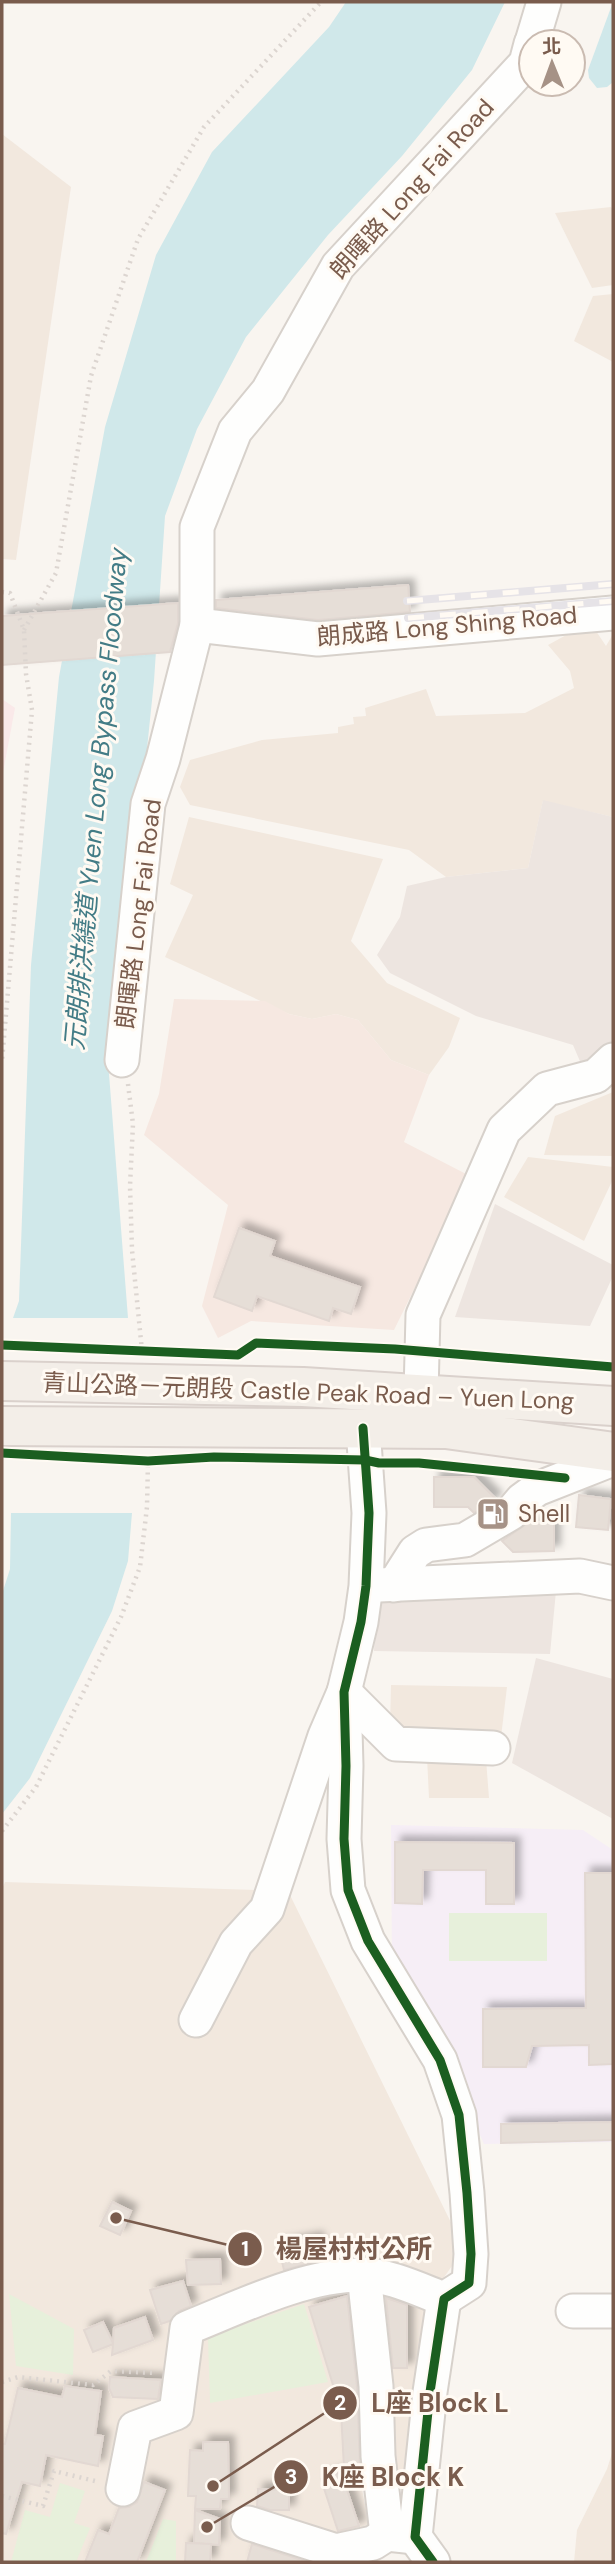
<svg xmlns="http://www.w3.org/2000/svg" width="615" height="2564" font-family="'DM Sans','Noto Sans TC',sans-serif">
<defs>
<filter id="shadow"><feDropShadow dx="6" dy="-6" stdDeviation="3.5" flood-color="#0004"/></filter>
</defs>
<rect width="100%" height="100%" fill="#f9f5f0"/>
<g fill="#f2e8de">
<path d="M2 134 71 187 16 560 2 559Z"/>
<path d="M611 207 613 210V285L592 288 555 213Z"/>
<path d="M613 294V362L574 341 593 296Z"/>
<path d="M590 622 606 646 613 634V817L543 801 528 868 446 877 409 850 190 805 180 787 190 760 262 740 338 733V727L354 724 353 717 366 716 365 708 426 689 436 716 525 713 574 688 570 671 548 645Z"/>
<path d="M189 817 383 859 351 941 387 983 460 1018 449 1047 429 1075 391 1060 358 1020 336 1014 312 1019 289 1014 165 957 193 895 170 884Z"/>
<path d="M613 1092V1156L544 1155 555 1116Z"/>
<path d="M528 1157 613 1167V1179L584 1241 504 1197Z"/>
<path d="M391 1685 507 1687 501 1737 390 1727Z"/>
<path d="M427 1757 486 1759 489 1798H429Z"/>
<path d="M5 1882 288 1891 464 2249 430 2297 408 2470 359 2473 374 2552 370 2562H2V1889Z"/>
<path d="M613 2450V2562H574L577 2530 607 2469Z"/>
</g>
<path fill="#f6e8e1" d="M174 999 265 1001 289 1014 312 1019 336 1014 358 1020 391 1060 429 1075 404 1142 470 1176 394 1330 251 1321 218 1338 202 1306 228 1205 144 1135 159 1094Z"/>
<g fill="#ede5e0">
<path d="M543 800 613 817V1044L582 1066 573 1045 476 1016 390 973 377 955 400 917 407 886 446 877 528 868Z"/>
<path d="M495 1204 613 1265V1276L590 1326 455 1317Z"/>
<path d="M556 1591 550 1654 374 1651 376 1600Z"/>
<path d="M536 1658 613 1679V1819L512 1763Z"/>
</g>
<path fill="#f6eef6" d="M391 1825 583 1830 613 1850V2142L484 2144 461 2093 392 1969Z"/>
<path fill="#fae9e9" d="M2 699 15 708 2 778Z"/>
<g fill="#e7f0db">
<rect x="449" y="1913" width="98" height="48"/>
<path d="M9 2294 74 2329 73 2375 16 2366Z"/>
<path d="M304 2304 328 2382 210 2403 208 2337Z"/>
<path d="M60 2483 85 2491 74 2523 90 2528 76 2562H11L25 2510 50 2517Z"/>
<path d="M163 2519 176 2521V2562H146Z"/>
</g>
<g fill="#d0e8ea">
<path d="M346 2H505L472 70 402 156 328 235 246 337 197 429 165 516 154 681 130 913 108 1061 128 1318H13L19 1301 31 965 59 677 105 427 156 255 212 152 329 27Z"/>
<path d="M613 2V82L607 87 597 88 589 78 588 70Z"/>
<path d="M11 1513H132L128 1561 112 1611 30 1778 2 1814V1594L10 1569Z"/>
</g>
<g fill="#e6ded7" stroke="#e2d8d2" stroke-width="2" filter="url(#shadow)">
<path d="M408 585 410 612 318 620 216 608V600Z"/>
<path d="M178 603V623L170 652 2 665V616Z"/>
<path d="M239 1228 275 1241 270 1256 360 1287 351 1314 333 1308 329 1321 257 1296 252 1311 214 1297Z"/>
<path d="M434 1477H474L496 1499 474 1513 468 1507H434Z"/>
<path d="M579 1495 611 1499 608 1530 576 1527Z"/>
<path d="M529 1522H554V1551L513 1552 502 1541Z"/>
<path d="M395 1842 514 1843V1904H486V1870H423L422 1904 395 1903Z"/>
<path d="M585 1873H613V2064L589 2065V2045L532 2046 526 2067H483V2009L586 2008Z"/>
<path d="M613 2122V2140L501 2143V2124Z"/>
<path d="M112 2202 131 2211 120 2235 100 2226Z"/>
<path d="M317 2238 322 2260 284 2270 278 2245Z"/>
<path d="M220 2259 221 2284 188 2285 186 2260Z"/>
<path d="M183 2281 191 2306 179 2311 170 2321 161 2324 150 2290Z"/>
<path d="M347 2296 357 2387 360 2467 344 2468 341 2411 309 2307Z"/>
<path d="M386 2298 407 2305V2368H393Z"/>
<path d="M145 2317 153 2340 112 2355 113 2344 93 2352 84 2330 103 2322 113 2343 114 2328Z"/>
<path d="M110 2377 161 2380 158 2399 113 2397 109 2388Z"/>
<path d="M65 2386 101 2391 95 2435 103 2436 98 2466 46 2455 40 2486 22 2482 6 2534 2 2533V2444H5L18 2388 62 2397Z"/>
<path d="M203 2442H228L229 2499H221L220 2509H195L196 2496H188L190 2450 203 2451Z"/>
<path d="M341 2472 359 2526 338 2531 321 2479Z"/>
<path d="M144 2482 165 2490 137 2562H85L98 2530 109 2534 119 2508 129 2507 137 2502Z"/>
<path d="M258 2489 289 2490V2510H270L257 2506Z"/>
<path d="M195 2510 220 2519 219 2545 194 2543Z"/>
<path d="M186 2543 211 2544 210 2562H185Z"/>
<path d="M252 2544 308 2562H247Z"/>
</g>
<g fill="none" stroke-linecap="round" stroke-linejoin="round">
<defs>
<g id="minor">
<path d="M532 42 544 2"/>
<path d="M197 625 318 639 613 613"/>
<path d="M122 1060 148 804 163 759 197 625V527L235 431 268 391 338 266 526 63 531 44"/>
<path d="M421 1393 423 1315 504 1130 547 1089 596 1076 613 1060"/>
<path d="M363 1428 369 1513 366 1586 361 1622 344 1692 346 1766 344 1839 348 1890 368 1941 440 2060 459 2115 467 2193 471 2254 469 2283 444 2299"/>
<path d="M379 1585 580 1576 613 1583"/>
<path d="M394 1585 415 1552 426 1545 465 1540 511 1513 522 1500 537 1489 613 1459"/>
<path d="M196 2020 236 1943 267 1909 325 1736 344 1692 396 1744 493 1748"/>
<path d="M364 2274 376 2386 378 2456 387 2534 415 2537"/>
<path d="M573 2311H613"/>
<path d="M123 2489 135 2428 176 2413 187 2328C240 2307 304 2275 361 2275 387 2274 420 2290 444 2299"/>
<path d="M248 2523 336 2551 373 2543 387 2534"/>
<path d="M433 2562 415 2537 430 2392 444 2299"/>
</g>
<g id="major">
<path d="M2 1381 303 1387 613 1406"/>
<path d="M2 1426 446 1429 613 1452"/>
</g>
</defs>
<use href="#minor" stroke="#d7d1cb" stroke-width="37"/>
<use href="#major" stroke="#dad1cc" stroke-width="42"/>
<g stroke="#dcd5d0" stroke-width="4.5" stroke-dasharray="2 5" stroke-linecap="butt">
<path d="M2 3V2"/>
<path d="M2 592 10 593 24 630 26 674 32 710 2 1061"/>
<path d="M24 630 56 573 91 376 138 239 204 127 321 2"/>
<path d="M128 1084 133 1124 130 1186 132 1250 142 1351"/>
<path d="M2 1831 36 1787 121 1617 140 1567 147 1507 148 1461"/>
<path d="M2 2382 18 2377 93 2385 111 2371 156 2373"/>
<path d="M2 2496 43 2506 54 2471 99 2482"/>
</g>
<use href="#minor" stroke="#fefefd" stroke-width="33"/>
<use href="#major" stroke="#f3eee8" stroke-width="38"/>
<defs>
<g id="rail">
<path d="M407 601 613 584"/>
<path d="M408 618 613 601"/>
</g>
</defs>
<use href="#rail" stroke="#e6e3e7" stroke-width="8"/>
<use href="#rail" stroke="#fffaf3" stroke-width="5" stroke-dasharray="16" stroke-linecap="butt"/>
<defs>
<g id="cycleway">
<path d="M2 1345 238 1355 256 1343 395 1349 613 1367"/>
<path d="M363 1428 369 1513 366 1586 361 1622 344 1692 346 1766 344 1839 348 1890 368 1941 440 2060 459 2115 467 2193 471 2254 469 2283 444 2299 430 2392 415 2537 433 2562"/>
<path d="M2 1453 148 1461 214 1457 365 1460 379 1463H419L565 1478"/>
</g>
</defs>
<use href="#cycleway" stroke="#fffaf3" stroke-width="13"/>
<use href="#cycleway" stroke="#1b5e20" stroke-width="9"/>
</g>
<defs>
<symbol id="fuel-square" viewBox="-11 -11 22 22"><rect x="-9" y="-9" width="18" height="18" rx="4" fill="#a69286" stroke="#fffaf3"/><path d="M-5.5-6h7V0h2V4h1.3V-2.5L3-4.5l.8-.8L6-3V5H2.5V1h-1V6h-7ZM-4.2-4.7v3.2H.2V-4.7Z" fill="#fff"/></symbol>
</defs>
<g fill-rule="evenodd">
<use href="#fuel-square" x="474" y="1495" width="38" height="38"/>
</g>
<g text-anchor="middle" stroke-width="6" stroke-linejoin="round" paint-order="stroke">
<g font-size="24" fill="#7a5c4d" stroke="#fffaf3">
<text transform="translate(412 189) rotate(-48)" y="8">朗暉路 Long Fai Road</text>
<text transform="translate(447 626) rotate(-5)" y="8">朗成路 Long Shing Road</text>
<text transform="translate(139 914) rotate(-83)" y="8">朗暉路 Long Fai Road</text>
<text transform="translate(308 1392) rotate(2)" y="8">青山公路－元朗段 Castle Peak Road – Yuen Long</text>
</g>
<g font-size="24" fill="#7a5c4d" stroke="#fffaf3" text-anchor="start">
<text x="518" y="1522">Shell</text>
</g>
<g font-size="26" font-style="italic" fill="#437c86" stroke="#fffaf3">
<text transform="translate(96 799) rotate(-85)" y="9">元朗排洪繞道 Yuen Long Bypass Floodway</text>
</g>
</g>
<path fill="none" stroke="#7a5c4d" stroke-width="2.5" d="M116 2218L245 2249M213 2486L340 2403M207 2527L291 2477"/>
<g fill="#7a5c4d" stroke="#fffaf3" stroke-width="2.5">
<circle cx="116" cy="2218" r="7"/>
<circle cx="213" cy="2486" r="7"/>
<circle cx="207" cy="2527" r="7"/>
<circle cx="245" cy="2249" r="18"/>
<circle cx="340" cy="2403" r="18"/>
<circle cx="291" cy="2477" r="18"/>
</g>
<g font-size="21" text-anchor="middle" font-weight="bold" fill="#fff">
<text x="245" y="2256">1</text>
<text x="340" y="2410">2</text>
<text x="291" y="2484">3</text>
</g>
<g font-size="26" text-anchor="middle" font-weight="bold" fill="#7a5c4d" stroke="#fffaf3" stroke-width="6" stroke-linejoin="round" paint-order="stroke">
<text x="354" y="2258">楊屋村村公所</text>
<text x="440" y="2412">L座 Block L</text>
<text x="393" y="2486">K座 Block K</text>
</g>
<rect width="615" height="2564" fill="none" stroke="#7a5c4d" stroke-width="7"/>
<g transform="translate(552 63) rotate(359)"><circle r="33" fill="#fffaf3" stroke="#cabbb1" stroke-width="2"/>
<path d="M0-5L12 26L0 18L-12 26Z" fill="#a69286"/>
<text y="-10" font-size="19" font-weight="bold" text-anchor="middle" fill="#7a5c4d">北</text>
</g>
</svg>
